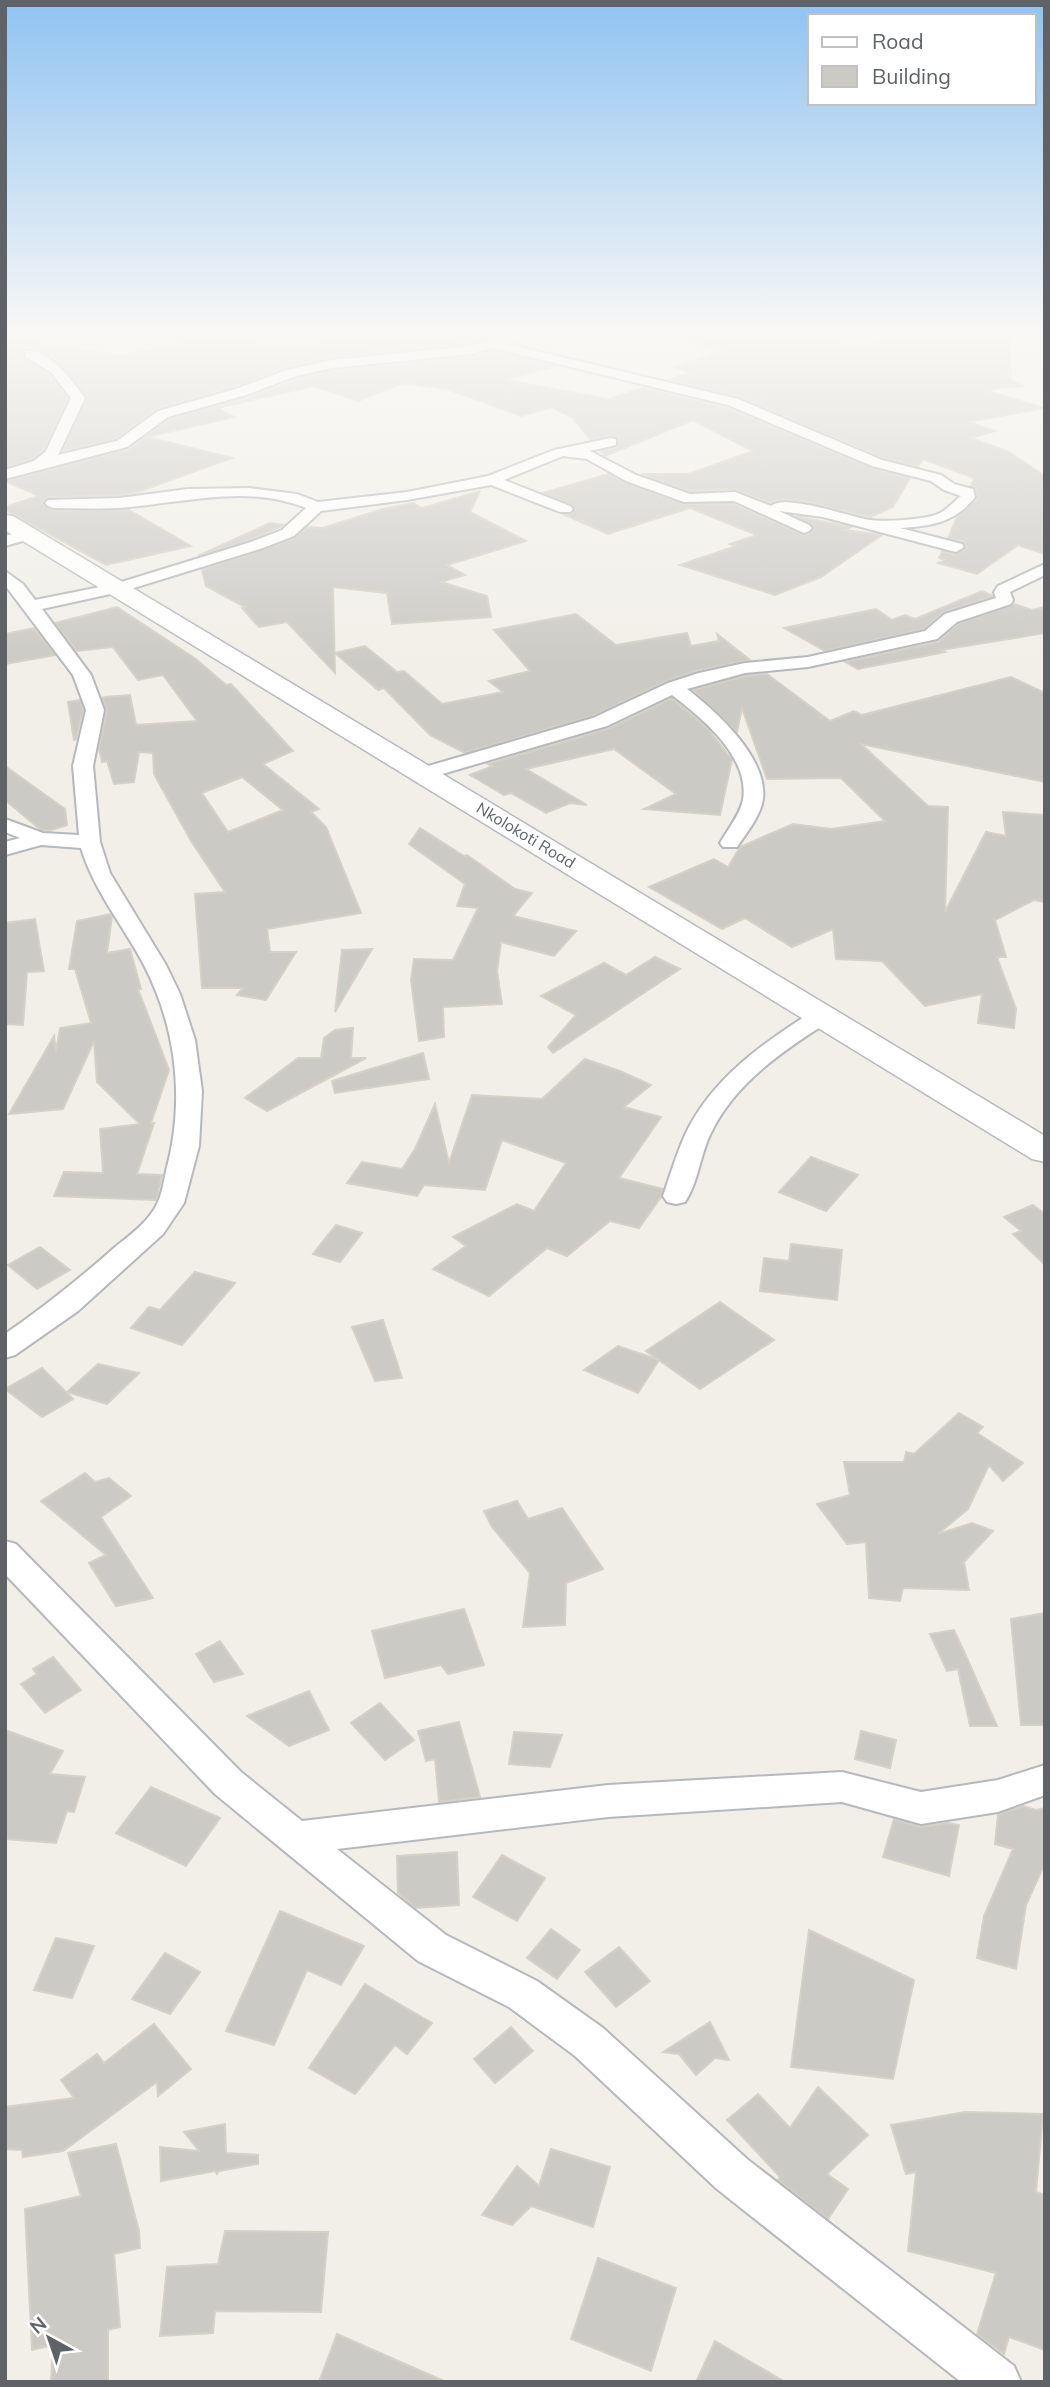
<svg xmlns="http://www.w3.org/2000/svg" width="1050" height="2387" font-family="Mulish,sans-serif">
<rect width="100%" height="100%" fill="#f1efe8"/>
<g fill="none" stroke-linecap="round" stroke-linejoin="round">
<g stroke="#aadaff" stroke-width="4.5">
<path d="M884 332 896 351"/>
<path d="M1024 332 1045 335"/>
</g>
</g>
<g fill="#cccac5" stroke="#d6d1c6" stroke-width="2" fill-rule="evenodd">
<path d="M244 332 245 340H256L258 347 320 344 322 333 471 332 490 338 470 343 332 357 286 367 235 387 157 408 116 439 63 451 87 396 53 358 35 349 25 348 22 351 24 359 49 374 68 398 44 449 33 459 5 467V337L121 356 184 342 176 335Z"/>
<path d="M676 332H761L762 334 778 333 781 335 832 333 842 346 922 339 913 332H1009L1011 374 1003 375 1023 386 985 390 1044 408 968 422 995 431 971 438 1009 452 1045 476V554L1018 545 977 574 938 563 944 560 939 558 942 551 955 555 967 548 963 541 948 538 957 517 977 499 976 488 971 486 974 478 923 459 918 466 883 458 739 397 669 380 691 373 675 367 721 351 676 336Z"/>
<path d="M492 351 555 366 505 380 608 399 644 388 727 408 871 468 910 478 893 507 871 517 804 501 778 500 771 503 735 489 690 491 641 474H688L753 451 693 420 605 456 601 451 618 447V437L610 435 591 440 573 418 552 407 521 416 447 389 403 383 358 401 314 386 217 408 234 417 147 437 232 458 138 492 119 495 48 497 42 503 53 511 129 510 191 546 106 565 5 510V507L39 496 5 481 128 450 169 419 247 398 297 379 332 371 471 357Z"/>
<path d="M608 474 625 483 683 504H733L803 535 810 533 815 528 796 516 851 527 845 530 882 535 821 577 775 595 680 565 736 546 730 544 757 535 690 508 608 534 565 515 572 514 575 507 543 493Z"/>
<path d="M480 491 470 512 526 541 447 565 465 575 441 582 487 596 491 617 392 624 387 593 333 587 335 673 287 622 259 627 242 608 245 607 206 586 202 570 295 538 308 527 322 528 383 509 413 503 422 508Z"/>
<path d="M270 523 284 525 250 540 198 556Z"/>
<path d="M982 591 993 596 944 612 924 629 825 651 784 628 876 609 892 620 905 615 915 619Z"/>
<path d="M1014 604 1032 610 1045 607V633L941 650 945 652 858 669 845 662 938 642 958 624Z"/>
<path d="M117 607 196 659 226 685 231 684 293 751 263 764 319 809 311 812 326 827 361 913 267 929 270 952H296L266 1000 237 995 243 988H202L195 894 225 892 191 841 154 774 153 753 139 752 134 782 114 784 107 761 102 762 99 749 107 710 102 698 105 697 130 695 136 725 197 721 163 675 138 680 113 647 77 651 55 623ZM242 777 283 810 228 832 202 793Z"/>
<path d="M576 614 616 645 687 633 691 646 719 641 717 634 750 660 698 670 667 681 592 716 465 753 430 735 384 688 378 690 335 653 365 646 397 672 404 671 442 704 503 692 489 681 530 671 494 630Z"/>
<path d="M34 628 55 655 5 664V634Z"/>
<path d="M767 674 830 721 854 711 862 715 1011 677 1045 693V782L861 744 928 806 948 807 945 912 986 832 1006 836 1003 812 1045 815V902L1034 900 995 920 1006 957H997L1016 1009 1014 1028 978 1023 982 994 925 1006 882 961 836 959 833 929 792 947 745 918 722 929 649 887 714 859 728 867 740 847 793 824 831 829 885 821 841 778 767 779 742 708 737 732 693 690 745 676Z"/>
<path d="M672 698 708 729 732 760 720 815 644 809 676 794 614 749 526 769 587 805 570 803 546 813 511 793 504 795 470 775 493 766 488 764 608 729Z"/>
<path d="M80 700 83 710 76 739 74 740 68 702Z"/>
<path d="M5 766 65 809 67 825 49 831 40 829 5 800Z"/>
<path d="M420 828 464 856 467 855 515 889 532 893 513 916 576 931 554 956 501 942 497 971 502 1004 443 1007 444 1037 419 1041 411 980 414 959 453 960 478 908 457 906 465 884 409 844Z"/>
<path d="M110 914 112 917 107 953 130 949 141 989H138L169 1070 151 1123H154L137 1174 162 1175 156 1200 54 1196 64 1172 103 1173 100 1129 140 1124 97 1082 94 1041 63 1109 9 1114 54 1036 56 1051 60 1028 91 1023 75 969H69L77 921Z"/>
<path d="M35 919 44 971 27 972 23 1025 5 1024V923Z"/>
<path d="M372 949 335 1012 342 950Z"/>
<path d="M655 957 680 969 553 1053 548 1047 576 1015 541 996 604 963 626 975Z"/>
<path d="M353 1028 351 1058H366L267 1111 245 1098 298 1058H321L324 1038 335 1030Z"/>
<path d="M423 1053 429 1079 335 1093 332 1081Z"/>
<path d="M585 1059 620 1071 651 1085 624 1107 661 1117 619 1178 663 1189 661 1197 639 1228 610 1221 567 1256 547 1248 489 1296 433 1269 466 1246 453 1237 517 1204 534 1211 566 1163 502 1140 485 1190 424 1185 417 1196 347 1183 362 1162 402 1169 415 1149 435 1104 449 1163 472 1095 542 1099Z"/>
<path d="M811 1157 858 1175 826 1211 779 1192Z"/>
<path d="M1033 1205 1045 1214V1265L1013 1234 1021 1231 1004 1217Z"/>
<path d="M336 1225 362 1233 340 1262 313 1254Z"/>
<path d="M791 1244 842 1250 837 1300 760 1291 764 1258 789 1261Z"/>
<path d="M40 1247 70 1270 37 1289 8 1265Z"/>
<path d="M195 1272 235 1283 182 1345 131 1328 149 1307 160 1310Z"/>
<path d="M720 1302 774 1340 700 1389 646 1351Z"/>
<path d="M383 1320 402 1378 375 1381 352 1327Z"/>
<path d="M618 1346 659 1360 638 1393 584 1370Z"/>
<path d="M98 1364 139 1373 107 1404 67 1392Z"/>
<path d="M42 1368 73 1399 42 1417 5 1389Z"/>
<path d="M959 1413 983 1427 977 1433 1023 1463 1003 1481 989 1465 968 1509 938 1534 972 1523 993 1531 964 1562 969 1590 903 1588 900 1601 869 1598 866 1542 847 1544 817 1504 850 1495 844 1462H904L906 1452 914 1454Z"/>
<path d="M85 1473 95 1482 109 1478 131 1496 101 1517 153 1598 116 1606 89 1563 106 1555 41 1501Z"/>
<path d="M517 1501 528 1519 562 1508 603 1569 566 1583 565 1625 523 1627 530 1573 492 1527 484 1511Z"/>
<path d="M464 1609 484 1665 448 1674 441 1665 385 1678 372 1631Z"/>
<path d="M1045 1613V1725H1021L1011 1619Z"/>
<path d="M954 1630 966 1656 997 1726H970L958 1669 947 1671 930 1634Z"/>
<path d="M220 1641 243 1674 214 1682 196 1654Z"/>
<path d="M53 1657 81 1690 45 1713 21 1684 37 1674 33 1669Z"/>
<path d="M309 1691 329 1730 289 1746 247 1716Z"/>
<path d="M380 1703 414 1740 385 1760 351 1723Z"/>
<path d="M459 1722 480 1797 439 1802 435 1759 426 1761 418 1731Z"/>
<path d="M5 1730 63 1751 50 1774 85 1777 74 1812 67 1811 56 1843 5 1839Z"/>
<path d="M861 1731 896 1740 890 1768 855 1759Z"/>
<path d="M514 1732 562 1735 550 1767 509 1764Z"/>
<path d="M151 1787 220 1818 186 1866 116 1833Z"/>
<path d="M1023 1806 1036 1810 1045 1808V1863L1026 1905 1016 1969 977 1958 984 1916 1013 1849 995 1844 998 1815Z"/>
<path d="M894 1819 920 1827 947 1823 959 1825 949 1876 883 1857Z"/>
<path d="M457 1852 459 1905 416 1908 398 1893 397 1856Z"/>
<path d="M502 1855 545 1878 517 1921 473 1897Z"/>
<path d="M280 1911 364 1946 341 1985 307 1970 274 2045 226 2031Z"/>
<path d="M551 1929 580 1950 557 1979 527 1958Z"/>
<path d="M809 1930 914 1980 893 2079 791 2067Z"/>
<path d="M56 1938 94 1946 72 1998 34 1990Z"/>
<path d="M619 1947 650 1981 616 2007 585 1972Z"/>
<path d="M165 1953 200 1972 170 2014 132 1999Z"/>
<path d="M365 1984 432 2023 407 2054 395 2045 355 2094 309 2068Z"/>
<path d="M710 2022 729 2060 715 2058 696 2075 679 2054 663 2052Z"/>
<path d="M154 2024 191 2069 158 2096 157 2082 63 2151 23 2157 22 2150 5 2149V2107L74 2098 61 2080 97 2054 104 2063Z"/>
<path d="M511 2027 533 2051 495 2083 474 2059Z"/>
<path d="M818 2087 868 2135 827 2174 848 2189 828 2219 778 2180 780 2177 727 2120 758 2094 790 2128Z"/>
<path d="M965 2112 1043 2114 1036 2192 1045 2195V2350L1009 2337 1004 2354 977 2334 996 2273 908 2251 916 2172 906 2174 891 2125Z"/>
<path d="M225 2124 226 2153 258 2155V2164L219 2171 217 2174 215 2171 161 2181 160 2147 199 2151 184 2132Z"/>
<path d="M116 2144 139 2231 140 2248 114 2254 120 2327 108 2330V2382H51L53 2345 32 2350 25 2209 81 2196 68 2153Z"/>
<path d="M551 2149 610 2167 593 2227 531 2206 512 2225 482 2215 517 2166 539 2186Z"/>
<path d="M225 2231 328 2232 321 2312 215 2311 213 2333 160 2336 167 2267 218 2264Z"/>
<path d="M598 2258 676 2288 651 2371 571 2339Z"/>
<path d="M337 2334 446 2382H319Z"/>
<path d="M715 2341 785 2382H696Z"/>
</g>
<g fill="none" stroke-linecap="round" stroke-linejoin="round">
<defs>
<g id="minor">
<path d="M522 332H541L507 344 738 399 882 460 941 475 954 484 973 489 975 497C955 523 931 526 900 528L962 544 964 547 956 552 823 517 779 511 809 525 812 528 809 531 804 533 734 501 684 502 626 481 587 459 563 456 504 480 570 506 573 509 570 512H560L491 485 407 500 321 511 294 536 263 548 124 591 42 609 91 675 104 710 93 766 100 842 110 873 166 965 180 994 195 1040 202 1091 199 1146 184 1203 163 1234 78 1311 15 1355 5 1358V1334C44 1307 79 1279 114 1248 130 1235 149 1222 158 1202 162 1193 164 1181 166 1171 185 1102 177 1029 144 965 123 925 94 891 81 848L41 845 5 855V842L20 838 5 832V819L43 833 79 835 73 766 86 710 73 675 5 585V571L23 584 35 600 115 584 251 542 282 530 306 508C246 483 180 504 118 508 97 509 75 508 53 508L48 506 45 503 48 500 119 498 188 489 249 488 297 494 318 502 407 492 488 476 554 450 611 438 616 439V445L590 451 636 475 690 494 735 492 771 506C785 493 850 517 870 520 884 522 927 520 940 513 947 510 954 501 961 496L944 490 931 481 872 466 728 405 492 348 471 354 332 368 296 376 246 395 168 417 127 447 5 479V470L34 461 46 451 71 398 51 372 25 357V351C49 348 72 381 85 398L58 455 117 441 158 411 236 389 287 370 332 360 470 346Z"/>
<path d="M27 530 35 535 33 538 5 546V536Z"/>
<path d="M1045 564V575L1010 592 1013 600 1011 604 957 622 937 639 808 667 745 673 687 689C716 711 768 758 763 799 761 815 746 834 737 847H723L720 843C727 830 740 815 743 800 750 757 702 718 672 695L607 726 425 779 415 773 418 769 593 718 668 683 699 673 745 663 808 657 925 631 945 614 996 598 994 592 998 586Z"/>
<path d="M823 1008 831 1010 835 1015 831 1020C784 1050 734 1083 710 1135 700 1156 698 1183 685 1202L676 1204 667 1202 663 1196C670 1176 676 1155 685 1135 712 1078 763 1043 815 1010Z"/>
<path d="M5 1541 16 1544 241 1772 302 1821 608 1785 842 1772 921 1792 998 1780 1045 1765V1795L998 1812 921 1824 842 1802 608 1817 337 1849 446 1935 537 1981 603 2028 747 2159 1014 2366 1021 2382H961L717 2189 575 2056 509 2007 418 1961 215 1794 5 1574Z"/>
</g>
<path id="secondary" d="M5 515 13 516 1045 1136V1162L1032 1159 5 530Z"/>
</defs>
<use href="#minor" stroke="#b5b8bc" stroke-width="4"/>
<use href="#secondary" stroke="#b6babf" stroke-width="3"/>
<use href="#minor" fill="#fff" fill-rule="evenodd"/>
<use href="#secondary" fill="#fff" fill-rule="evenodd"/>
</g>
<linearGradient id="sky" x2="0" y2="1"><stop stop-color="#8fc3f1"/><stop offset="0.5" stop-color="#f9f8f5"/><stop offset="1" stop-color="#f9f8f5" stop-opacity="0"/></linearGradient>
<rect width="1050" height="666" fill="url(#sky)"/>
<g text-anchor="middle" stroke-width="5" stroke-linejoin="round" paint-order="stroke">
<g font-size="16" fill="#5f6368" stroke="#fff">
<text transform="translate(526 835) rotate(31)" y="6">Nkolokoti Road</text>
</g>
</g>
<rect width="1050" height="2387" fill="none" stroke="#5f6368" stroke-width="14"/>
<rect x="808" y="14" width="228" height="91" fill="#ffffff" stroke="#bfc1c3" stroke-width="2"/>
<rect x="822" y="37" width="35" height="10" fill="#ffffff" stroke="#bfc1c3" stroke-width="2"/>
<text x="872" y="49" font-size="21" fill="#5f6368">Road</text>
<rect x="822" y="66" width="35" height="21" fill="#cccac5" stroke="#bfc1c3" stroke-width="2"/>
<text x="872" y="84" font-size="21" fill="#5f6368">Building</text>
<g transform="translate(49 2338) rotate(320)" stroke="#ffffff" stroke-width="5" paint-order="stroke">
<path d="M0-5L12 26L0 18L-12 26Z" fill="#5f6368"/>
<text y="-10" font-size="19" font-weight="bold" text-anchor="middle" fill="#5f6368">N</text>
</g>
</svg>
